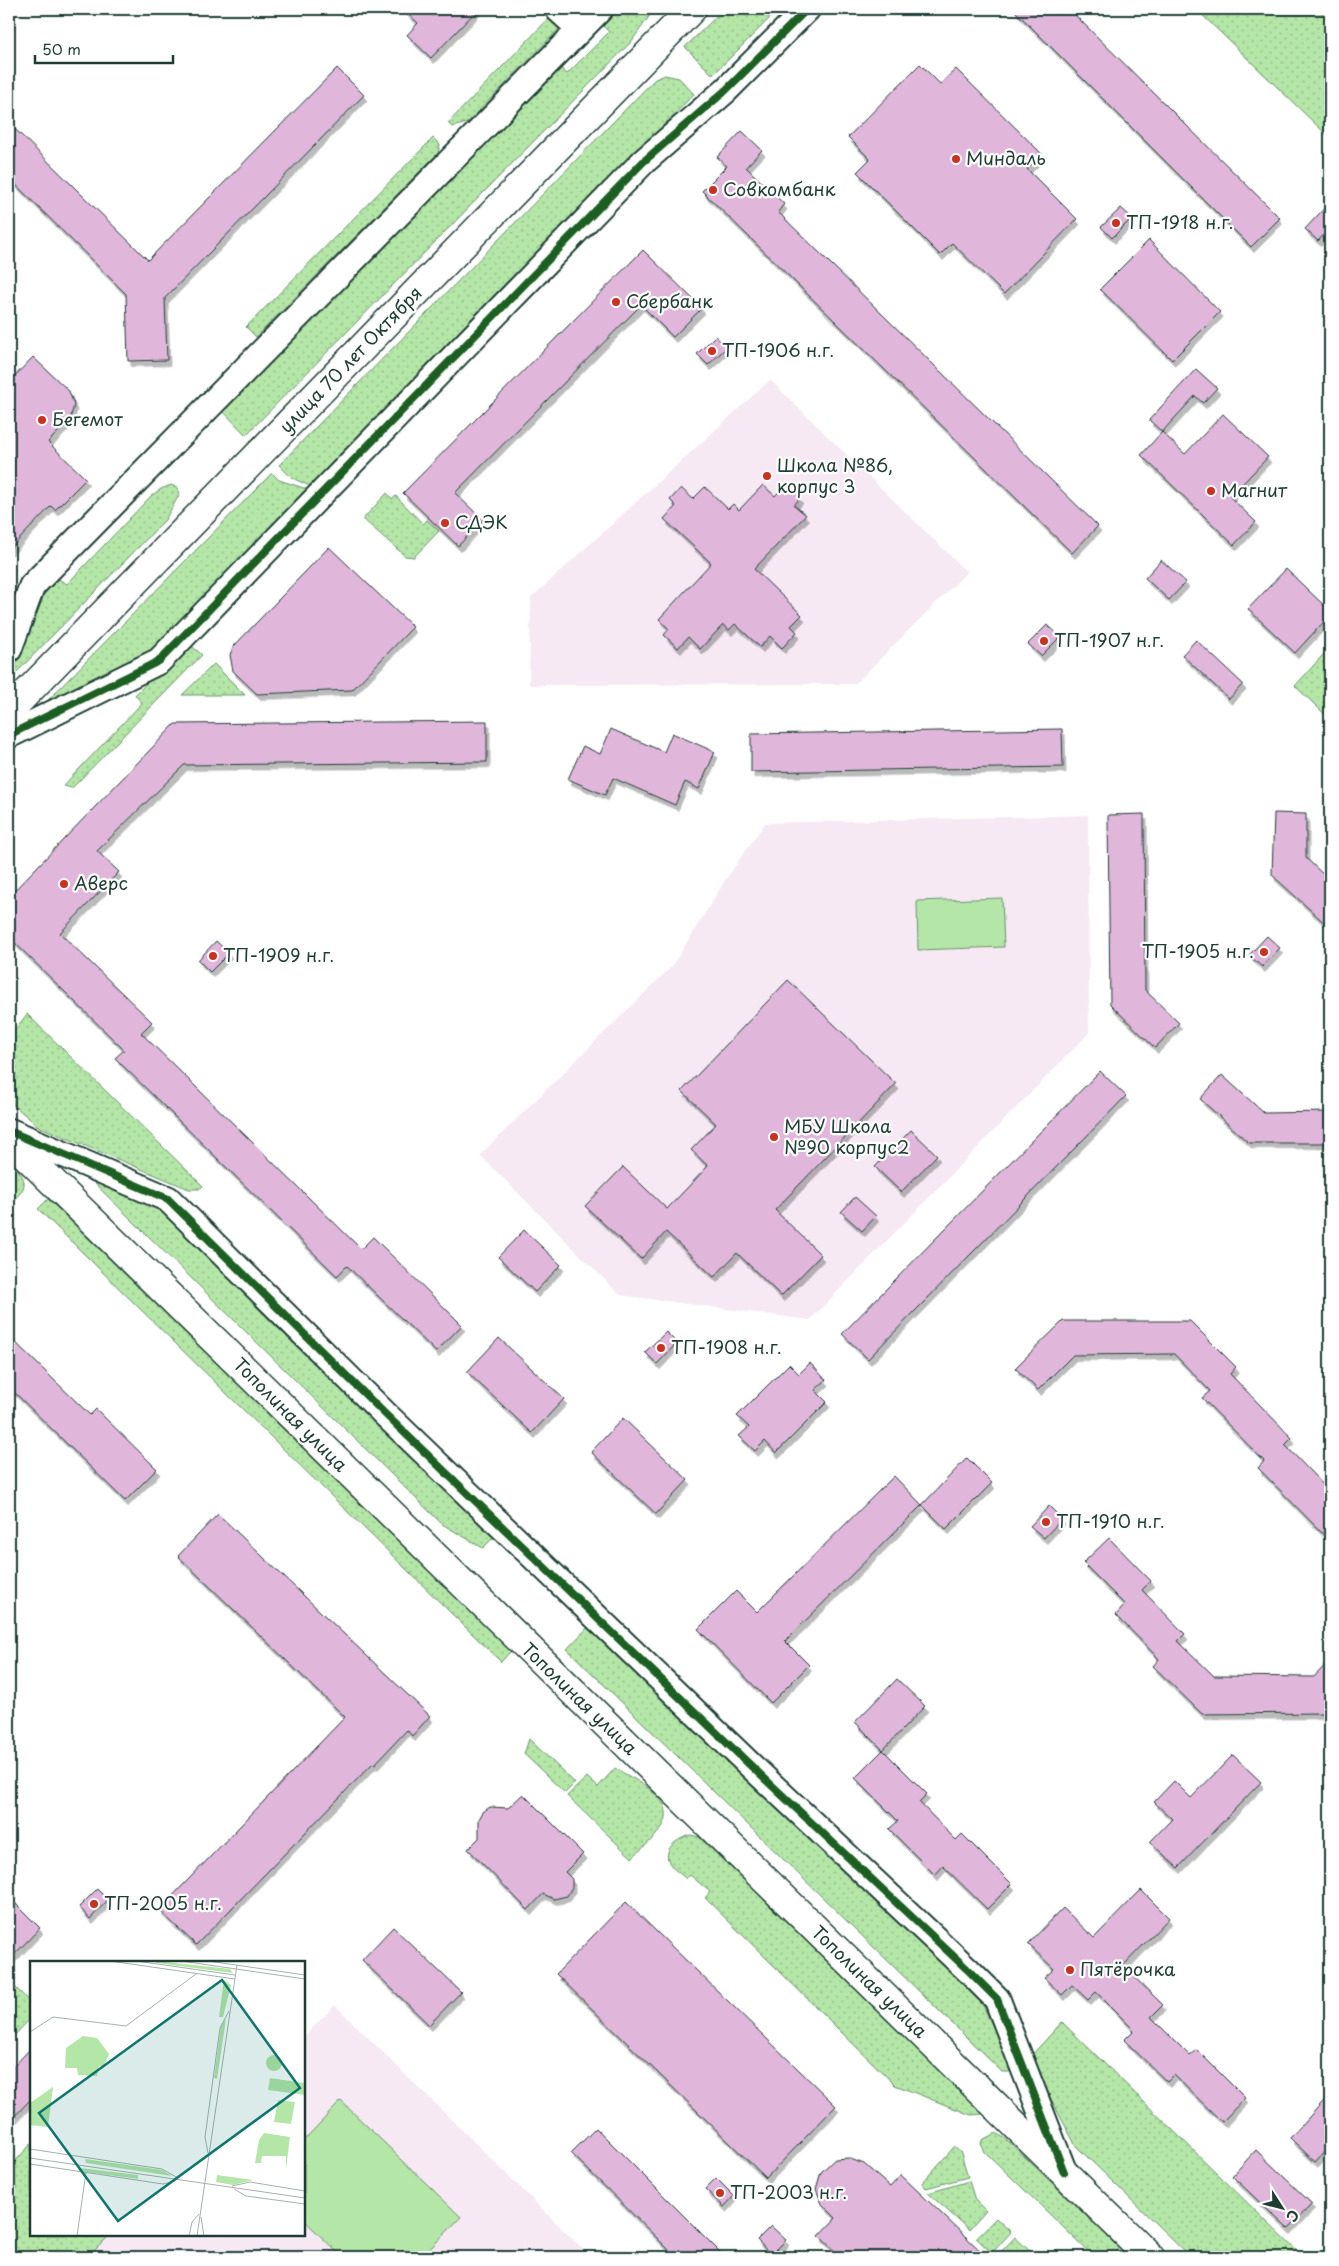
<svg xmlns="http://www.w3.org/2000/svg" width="1339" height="2266" font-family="'Playpen Sans',sans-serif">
<defs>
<pattern id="grass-dots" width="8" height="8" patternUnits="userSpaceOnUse" patternTransform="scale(1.25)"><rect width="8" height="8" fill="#b4e6a7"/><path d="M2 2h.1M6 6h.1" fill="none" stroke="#9ac690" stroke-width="1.8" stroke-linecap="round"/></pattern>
<filter id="shadow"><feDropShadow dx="3" dy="5.5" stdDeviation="0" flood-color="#0004"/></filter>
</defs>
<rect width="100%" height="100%" fill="#fff"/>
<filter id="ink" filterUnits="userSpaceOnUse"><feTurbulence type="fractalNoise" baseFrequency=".02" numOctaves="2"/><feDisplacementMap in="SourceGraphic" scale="10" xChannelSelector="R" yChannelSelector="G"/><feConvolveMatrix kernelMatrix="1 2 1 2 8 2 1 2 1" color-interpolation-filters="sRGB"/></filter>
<g filter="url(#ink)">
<g fill="#f6e9f4">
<path d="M770 380 967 572 855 684 529 685 531 598Z"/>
<path d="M1088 815 1089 1033 810 1320 620 1295 480 1155 673 965 724 882 765 823Z"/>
<path d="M335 2005 591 2257H88L110 2235H304V2037Z"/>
</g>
<g fill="url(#grass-dots)" stroke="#6a926e">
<path d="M610 9H651L653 11 631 42 246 435 219 407 556 64 567 74 609 32 598 21Z"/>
<path d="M724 9H779L713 75 685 47Z"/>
<path d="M1196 9H1330V138Z"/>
<path d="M554 13 559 26 558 30 467 123 452 127 448 123Z"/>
<path d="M665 75 679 78 694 94 312 487 292 478 279 465 655 79Z"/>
<path d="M433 138 440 145 438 153 256 337 246 327Z"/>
<path d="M272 473 279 480 310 490 150 654 50 703 47 701Z"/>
<path d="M171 485 178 488 179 495 165 520 16 673H13L42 588 55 577 67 584 151 496 161 489Z"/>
<path d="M387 493 392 499 396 496 423 524 427 520 439 531 414 557 405 556 363 519Z"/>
<path d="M183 646 193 647 202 655 72 788 63 786 142 703 135 695Z"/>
<path d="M1330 647V719L1295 686Z"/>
<path d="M214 664 245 695H182Z"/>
<path d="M27 1014 203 1186 199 1189H189L38 1126 10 1102 9 1037Z"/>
<path d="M9 1160C26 1177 32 1187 9 1203Z"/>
<path d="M88 1177 168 1203 501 1530 483 1548 442 1524Z"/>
<path d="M48 1199 511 1651 501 1662 38 1209Z"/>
<path d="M594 1621 977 1993 1011 2064 1009 2072H1002L567 1649Z"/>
<path d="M529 1739 575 1783 565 1793 524 1754Z"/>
<path d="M615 1768C632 1779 677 1797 664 1824 657 1837 642 1848 632 1858L567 1796 587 1777 598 1787Z"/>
<path d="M691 1835 699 1837 981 2109 982 2114 971 2115 895 2085 705 1898 710 1892 690 1875 686 1879C681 1874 672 1869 669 1862 662 1848 680 1837 691 1835Z"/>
<path d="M9 1981 31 2003V2018L9 2041Z"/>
<path d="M1062 2022 1303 2257H1190L1076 2146 1029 2058Z"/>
<path d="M996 2133 1006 2139 1129 2257H1094L985 2152 981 2144 982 2140Z"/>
<path d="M31 2144V2235H110L88 2257H9V2168Z"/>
<path d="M954 2147 961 2153 968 2177 926 2188 922 2183Z"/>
<path d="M969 2181 975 2200 986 2211 969 2230 928 2193Z"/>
<path d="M996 2218 1011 2232 992 2253 976 2238Z"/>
<path d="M1015 2237 1036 2257H996Z"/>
</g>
<g fill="#b4e6a7" stroke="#6a926e">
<path d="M1002 898 1004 947 918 950 917 901Z"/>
<path d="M341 2101 461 2217 422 2257H342L304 2220V2140Z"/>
</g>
<g fill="#e1b6db" stroke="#1f3d34" filter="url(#shadow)">
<path d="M403 9H478L431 58 407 35 418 23Z"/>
<path d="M1013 9H1069L1280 218 1251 247Z"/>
<path d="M920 64 940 84 956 69 1042 154 1027 169 1077 219 1004 294 952 243 940 255 857 172 870 159 848 137Z"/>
<path d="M337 68 364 95 165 298 167 360 128 361 126 294 9 178V123L148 260Z"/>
<path d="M742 131 762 150 746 167 784 204 778 212 1098 526 1072 553 702 191 727 166 717 157Z"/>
<path d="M1330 202V228L1318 241 1305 229Z"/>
<path d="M1121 208 1132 218 1112 238 1101 227Z"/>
<path d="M1149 240 1220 312 1172 360 1100 289Z"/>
<path d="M643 250 702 308 673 337 641 305 455 493 483 520 458 546 403 493Z"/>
<path d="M715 336 727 347 708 365 697 354Z"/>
<path d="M33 357 69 391 74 405 70 420 48 442 86 479 55 510 51 506 9 550V382Z"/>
<path d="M1196 369 1217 388 1203 403 1195 396 1162 432 1149 420Z"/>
<path d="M1223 414 1268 457 1230 497 1256 522 1234 545 1141 455 1162 432 1185 454Z"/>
<path d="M786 484 800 498 794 505 806 515 754 569 802 615 791 626 797 632 782 648 770 636 760 647 735 624 729 630 723 625 700 649 688 637 678 648 664 635 669 629 659 619 711 563 664 519 676 506 670 500 681 488 693 499 705 487 728 509 733 504 739 510 763 485 775 496Z"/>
<path d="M329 547 413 627 352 690 257 694 233 671 230 655 233 647Z"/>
<path d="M1161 560 1186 582 1169 600 1145 578Z"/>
<path d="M1286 569 1330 611V615L1295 653 1248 609Z"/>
<path d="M1047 625 1060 637 1041 656 1028 644Z"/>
<path d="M1196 640 1243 684 1229 699 1182 655Z"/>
<path d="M487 721V762L184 765 97 851 119 872 60 933 152 1022 141 1033 253 1143 361 1249 373 1237 462 1325 436 1352 347 1266 337 1276 115 1058 124 1050 9 937V896L175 724Z"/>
<path d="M611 729 664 752 672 733 715 752 699 789 685 782 675 805 613 778 605 795 568 779 583 746 600 754Z"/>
<path d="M1062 729 1063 767 751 772V734Z"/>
<path d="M1274 813 1306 814V858L1330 881V928L1272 875Z"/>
<path d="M1144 814 1145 990 1179 1023 1155 1048 1110 1004 1108 815Z"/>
<path d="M1267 936 1280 948 1262 967 1249 955Z"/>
<path d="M216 941 229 953 210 972 198 960Z"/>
<path d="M788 980 896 1084 775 1210 821 1255 781 1296 737 1253 714 1277 666 1232 641 1259 585 1206 623 1167 667 1209 708 1166 691 1150 716 1124 682 1091Z"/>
<path d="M1100 1071 1126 1096 868 1359 842 1334Z"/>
<path d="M1222 1075 1264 1113 1330 1112V1143H1249L1200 1099Z"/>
<path d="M911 1130 937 1155 901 1192 875 1167Z"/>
<path d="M855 1197 876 1216 862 1231 841 1212Z"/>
<path d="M524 1230 561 1265 535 1292 498 1257Z"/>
<path d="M1063 1321H1190L1236 1367 1230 1374 1292 1438 1285 1445 1330 1492V1541L1258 1468 1264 1461 1202 1398 1210 1391 1174 1354 1073 1355 1038 1390 1015 1368Z"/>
<path d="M666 1332 677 1343 657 1364 645 1352Z"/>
<path d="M9 1336 90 1415 96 1409 157 1469 125 1501 9 1387Z"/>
<path d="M499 1338 564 1399 532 1433 467 1372Z"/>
<path d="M810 1363 826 1380 815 1390 827 1402 776 1453 765 1441 755 1451 739 1436 749 1427 737 1416 789 1364 799 1374Z"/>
<path d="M623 1418 688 1480 656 1514 591 1452Z"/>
<path d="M967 1458 992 1483 946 1529 922 1505Z"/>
<path d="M894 1476 922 1505 785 1641 809 1665 771 1703 698 1629 736 1591 757 1612Z"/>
<path d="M1049 1506 1062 1519 1044 1538 1030 1526Z"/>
<path d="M218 1514 430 1716 412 1736 407 1730 375 1764 373 1763 196 1945 159 1910 345 1717 178 1556Z"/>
<path d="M1109 1538 1151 1581 1142 1590 1185 1634 1178 1641 1214 1676 1314 1677 1330 1660V1713L1202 1714 1153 1666 1159 1659 1116 1615 1125 1605 1083 1563Z"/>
<path d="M897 1679 925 1706 883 1750 855 1722Z"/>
<path d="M883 1750 927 1794 919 1802 956 1840 962 1834 1012 1884 987 1909 943 1866 935 1875 889 1829 898 1821 855 1778Z"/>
<path d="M1233 1755 1261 1782 1178 1868 1150 1842 1172 1819 1154 1802 1174 1781 1191 1798Z"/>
<path d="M523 1794 583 1854 565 1872 572 1879V1887L567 1896 554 1899 543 1894 528 1910 468 1849 479 1838V1819L483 1812 490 1807 508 1808Z"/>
<path d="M97 1889 108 1900 90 1919 79 1907Z"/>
<path d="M1141 1890 1169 1918 1123 1966 1163 2005 1151 2017 1190 2056 1197 2050 1245 2098 1222 2122 1174 2075 1167 2082 1124 2040 1134 2030 1096 1992 1088 2000 1072 1985 1062 1995 1044 1978 1054 1969 1028 1944 1063 1908 1094 1938Z"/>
<path d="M9 1897 40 1928 9 1960Z"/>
<path d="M626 1902 836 2106 766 2178 556 1974Z"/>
<path d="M393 1927 461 1992 429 2025 362 1960Z"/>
<path d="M31 2048V2099L9 2122V2071Z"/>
<path d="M1330 2094V2146L1315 2162 1290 2138Z"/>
<path d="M596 2128 725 2257H676L571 2153Z"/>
<path d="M1256 2150 1312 2204 1288 2229 1232 2176Z"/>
<path d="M848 2158 864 2164 890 2187 901 2175 987 2257H841L819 2236 836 2218 822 2204 816 2189 821 2172 835 2159Z"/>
<path d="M716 2178 734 2196 724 2207 705 2189Z"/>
<path d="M771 2226 786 2240 771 2255 757 2240Z"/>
</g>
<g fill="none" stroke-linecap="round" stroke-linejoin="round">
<defs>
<g id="minor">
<path d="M558 9 580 29"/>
<path d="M9 649 32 586 600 9"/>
<path d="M9 735 159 661 643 162 726 90 807 9"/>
<path d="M9 1131 168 1199 385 1414 749 1764 967 1969 997 1999 1064 2172"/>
</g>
<g id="major">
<path d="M9 711 692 9"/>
<path d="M9 1139 1150 2257"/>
</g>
</defs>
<use href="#minor" stroke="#1f3d34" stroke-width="29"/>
<use href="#major" stroke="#1f3d34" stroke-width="31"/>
<use href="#minor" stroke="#fff" stroke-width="25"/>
<use href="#major" stroke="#fff" stroke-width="28"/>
<defs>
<g id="cycleway">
<path d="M9 735 159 661 643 162 726 90 807 9"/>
<path d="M9 1131 168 1199 385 1414 749 1764 967 1969 997 1999 1064 2172"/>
</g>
</defs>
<use href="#cycleway" stroke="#fff" stroke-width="11"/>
<use href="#cycleway" stroke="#1b5e20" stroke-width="8"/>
</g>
</g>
<g fill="#c8321e" stroke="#fff" stroke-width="2">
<circle cx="956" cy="159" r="5"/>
<circle cx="713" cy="190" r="5"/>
<circle cx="1116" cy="223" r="5"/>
<circle cx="616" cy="302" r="5"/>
<circle cx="712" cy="351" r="5"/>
<circle cx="42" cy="420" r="5"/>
<circle cx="767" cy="476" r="5"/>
<circle cx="1211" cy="491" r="5"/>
<circle cx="445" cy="523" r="5"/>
<circle cx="1044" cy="641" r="5"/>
<circle cx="64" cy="884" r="5"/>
<circle cx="1264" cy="952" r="5"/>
<circle cx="213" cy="956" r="5"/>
<circle cx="774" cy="1137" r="5"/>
<circle cx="661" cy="1348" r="5"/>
<circle cx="1046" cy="1522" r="5"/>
<circle cx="94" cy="1904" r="5"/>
<circle cx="1070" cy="1970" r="5"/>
<circle cx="720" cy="2193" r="5"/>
</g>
<g text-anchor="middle" stroke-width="4.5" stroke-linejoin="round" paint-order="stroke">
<g font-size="18" fill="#1f3d34" stroke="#fff" text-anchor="start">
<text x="966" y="165">Миндаль</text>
<text x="723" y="196">Совкомбанк</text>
<text x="1126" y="229">ТП-1918 н.г.</text>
<text x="626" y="308">Сбербанк</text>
<text x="722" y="357">ТП-1906 н.г.</text>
<text x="52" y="426">Бегемот</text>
<text x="777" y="472">Школа №86,<tspan x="777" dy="21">корпус 3</tspan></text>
<text x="1221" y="497">Магнит</text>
<text x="455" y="529">СДЭК</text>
<text x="1054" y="647">ТП-1907 н.г.</text>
<text x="74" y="890">Аверс</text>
<text x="1254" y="958" text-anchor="end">ТП-1905 н.г.</text>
<text x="223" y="962">ТП-1909 н.г.</text>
<text x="784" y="1133">МБУ Школа<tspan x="784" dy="21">№90 корпус2</tspan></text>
<text x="671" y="1354">ТП-1908 н.г.</text>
<text x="1056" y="1528">ТП-1910 н.г.</text>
<text x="104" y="1910">ТП-2005 н.г.</text>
<text x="1080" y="1976">Пятёрочка</text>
<text x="730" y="2199">ТП-2003 н.г.</text>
</g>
<g font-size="18" fill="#1f3d34" stroke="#fff">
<text transform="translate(351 360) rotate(-46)" y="6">улица 70 лет Октября</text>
<text transform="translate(290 1415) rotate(45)" y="6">Тополиная улица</text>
<text transform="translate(579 1699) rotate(44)" y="6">Тополиная улица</text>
<text transform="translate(869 1982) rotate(44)" y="6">Тополиная улица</text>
</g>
</g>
<g transform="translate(30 1961)">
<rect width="275" height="275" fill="#fff"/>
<path d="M126 0 200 8 203 12 126 2ZM194 19 201 24 193 56H189ZM196 58 187 118 184 117 191 64ZM53 75 67 77 79 93 74 105H69L67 115 48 114 47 107H35L36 87ZM240 117 275 122V134L238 129ZM23 126 18 166 0 164V142ZM248 139 265 141 261 163 244 161ZM234 172 260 176 256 208V195H232L231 202H225L229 179ZM55 198 132 209 142 215 56 202ZM50 207 108 214V218L50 210ZM187 214 223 219 203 224 186 221Z" fill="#b4e6a7"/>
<path d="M236 102a8 8 0 1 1 16 0a8 8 0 1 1-16 0Z" fill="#b4e6a7"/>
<path fill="none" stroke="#a5b1ae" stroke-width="1" d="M80 0 205 18M106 0 205 14M151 0 275 18M178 0 275 14M0 71 23 56 96 65 166 13M0 188 132 208 148 217M178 192 175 176 190 67 199 50M0 197 275 237M0 203 133 223 145 220M202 225 220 221 275 230M204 228 216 235 275 243M171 256 174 275M47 275 56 211M159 275 162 261 169 253M167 275 207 4"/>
<path fill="#0f766e" fill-opacity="0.15" stroke="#0f766e" stroke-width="2.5" d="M192 19 270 127 88 260 9 152Z"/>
<rect width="275" height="275" fill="none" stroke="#1f3d34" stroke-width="2.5"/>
</g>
<rect width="1339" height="2266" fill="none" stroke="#fff" stroke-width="30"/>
<rect x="15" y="15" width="1309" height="2236" fill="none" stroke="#1f3d34" stroke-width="2" filter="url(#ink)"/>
<g transform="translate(1282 2208) rotate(126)" stroke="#ffffff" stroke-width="4" paint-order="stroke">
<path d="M0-4L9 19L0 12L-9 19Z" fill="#1f3d34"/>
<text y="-8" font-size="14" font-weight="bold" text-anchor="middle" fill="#1f3d34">С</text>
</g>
<path d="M35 55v8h138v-8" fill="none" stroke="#1f3d34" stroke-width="2.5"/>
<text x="42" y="55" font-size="15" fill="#1f3d34" stroke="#ffffff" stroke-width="4" paint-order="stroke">50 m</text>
</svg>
